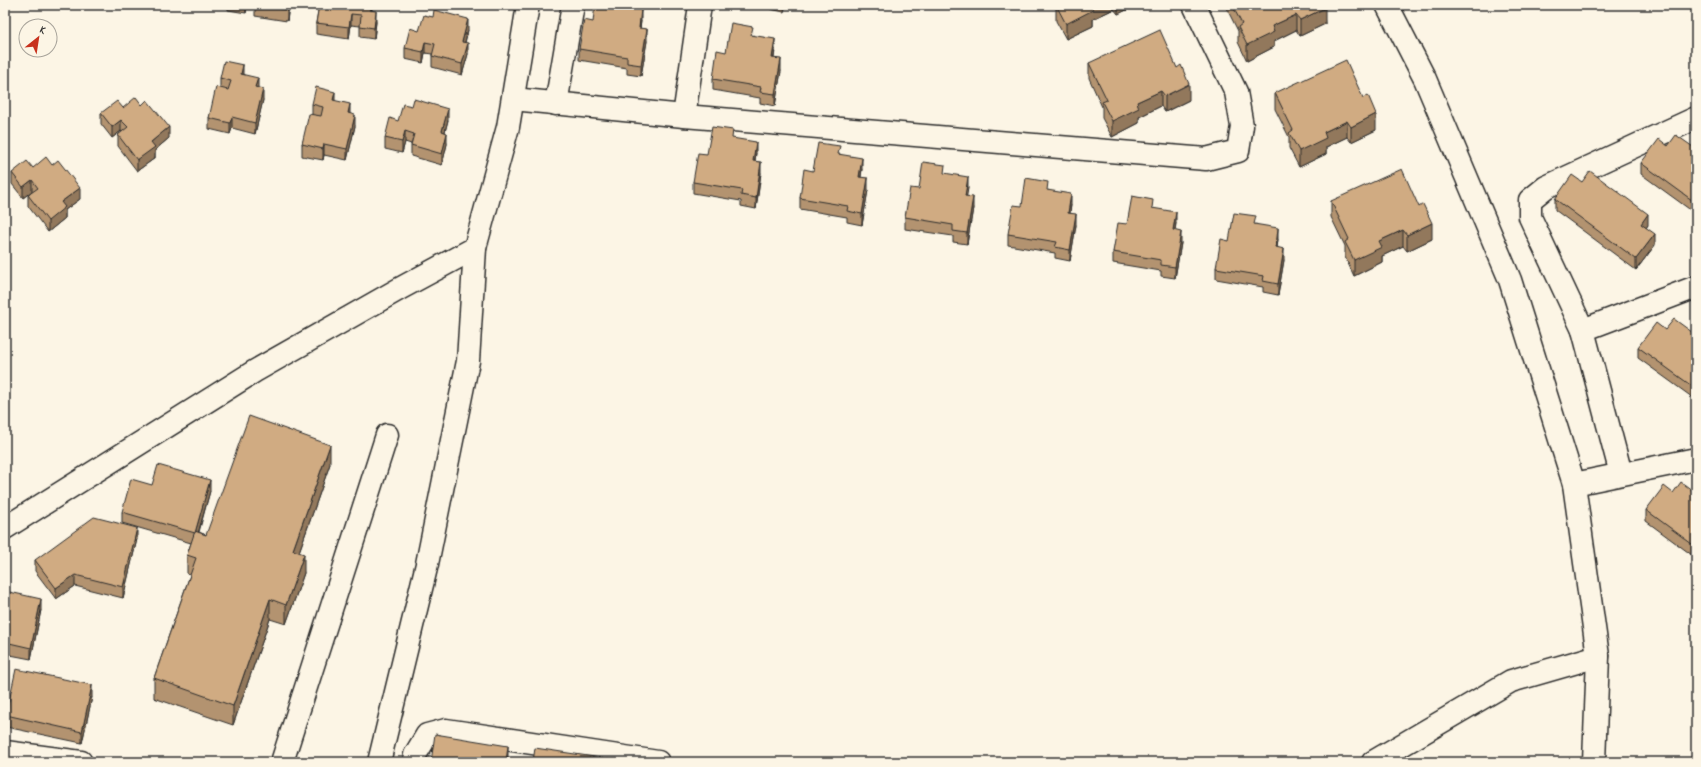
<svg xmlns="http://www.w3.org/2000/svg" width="1701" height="767" font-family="'Indie Flower',sans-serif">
<rect width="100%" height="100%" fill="#fcf5e5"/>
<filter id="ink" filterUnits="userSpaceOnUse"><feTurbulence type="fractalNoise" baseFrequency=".025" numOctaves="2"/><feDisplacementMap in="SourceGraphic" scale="8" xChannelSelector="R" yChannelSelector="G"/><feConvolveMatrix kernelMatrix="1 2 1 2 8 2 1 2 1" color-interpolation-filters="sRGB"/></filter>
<g filter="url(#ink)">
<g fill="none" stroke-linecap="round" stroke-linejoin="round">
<defs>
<g id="minor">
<path d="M1387 5 1425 79 1510 280 1574 484 1598 656 1594 762"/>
<path d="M513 99 684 116 1206 159 1238 151 1242 126 1236 92 1194 5"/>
<path d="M556 104 573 5"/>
<path d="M684 116 700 5"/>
<path d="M1583 330 1530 217V200L1546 187 1696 118"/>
<path d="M1621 474 1583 330 1696 287"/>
<path d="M1574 484 1696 459"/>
<path d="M5 528 255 371 401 288 475 248 508 127 528 5"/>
<path d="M5 752 81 762"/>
<path d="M282 762 387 435"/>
<path d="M379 762 427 564 468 361 475 248"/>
<path d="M414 762 415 755 427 735 446 730 658 762"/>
<path d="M1373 762 1511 681 1598 656"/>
</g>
</defs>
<use href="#minor" stroke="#2b2b2b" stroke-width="25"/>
<use href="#minor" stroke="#fcf5e5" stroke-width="22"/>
</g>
<g fill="#b39370" stroke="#2b2b2b">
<path d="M228 5H247L246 13 228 10Z"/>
<path d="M255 5H289L287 21 255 16Z"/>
<path d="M319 5H372V10L376 22 374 39 360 37V26L351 25 349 39 316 34V23Z"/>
<path d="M619 5V6L641 21 640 28 647 41 641 76 627 74V68L579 60V49L593 22Z"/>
<path d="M770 5H786L784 12 770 9Z"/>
<path d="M1054 5H1137L1118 14 1114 9 1093 19V26L1066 39 1056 21V9Z"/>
<path d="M1225 5H1323L1325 24 1300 36 1296 30 1274 41V47L1247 61 1238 42V31Z"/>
<path d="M468 30 465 43 468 54 462 75 432 67V54L425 53 423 63 405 59V48Z"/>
<path d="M753 35 775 50 774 58 781 71 775 106 760 103V98L713 90V79L726 52Z"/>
<path d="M1089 63 1189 100 1165 112 1161 106 1139 117V123L1112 137 1102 118V107L1089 78Z"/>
<path d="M243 74 258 88 263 100 255 134 232 128 230 134 209 129V118L220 88V78Z"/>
<path d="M1275 93 1376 130 1351 142 1347 137 1326 147V154L1299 167 1289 148V137L1275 109Z"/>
<path d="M335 101 350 114 355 126 347 160 324 155 323 160 302 156V144L312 114V104Z"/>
<path d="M142 105 169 138 155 150V158L137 171 118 146V135L122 132 121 131 112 138 101 124V113L123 108Z"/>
<path d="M448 120 445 132 447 144 442 165 411 156V144L405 142 402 153 385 149V138L398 121Z"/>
<path d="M733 139 756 153 755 161 761 173 756 209 741 206V201L693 193V182L707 154Z"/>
<path d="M1668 146 1696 149V214L1641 174V163Z"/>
<path d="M840 154 862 169 861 177 868 190 862 225 847 222V217L800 209V198L813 171Z"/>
<path d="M52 165 80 199 65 210V218L48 232 28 206V195L32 192V191L23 198 12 184V173L33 168Z"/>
<path d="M945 174 968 188 966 196 973 208 967 244 953 242V236L905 229V217L919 189Z"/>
<path d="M1582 182 1648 225 1646 228 1655 245 1636 270 1555 210V199Z"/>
<path d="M1048 190 1071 205 1070 213 1076 225 1070 261 1055 258V253L1008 245V234Z"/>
<path d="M1331 201 1432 239 1407 251 1403 246 1382 256V262L1354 276 1345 257V246L1331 217Z"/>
<path d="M1153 208 1176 223 1175 231 1181 243 1175 278 1161 276V271L1113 263V252L1127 224Z"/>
<path d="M1256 224 1278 239 1277 247 1284 260 1278 295 1263 292V287L1216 279V268L1229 241Z"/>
<path d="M1665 330 1696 335V400L1638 358V347Z"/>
<path d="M330 464 299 552 304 573 286 624 270 619 233 725 154 698V678L190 575 187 574V555L191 543 122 523V512L152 485 210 491 199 532 206 535Z"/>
<path d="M1673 493H1696V558L1646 521V510Z"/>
<path d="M137 539 123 598 75 586 56 599 35 571V560Z"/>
<path d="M5 591 41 610 31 659 5 654Z"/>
<path d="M92 697 82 743 6 727V715Z"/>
</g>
<g fill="#92785b" stroke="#2b2b2b">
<path d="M246 5H247L246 13Z"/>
<path d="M287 5H289L287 21Z"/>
<path d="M371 5H372L370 21V10Z"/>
<path d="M1091 5H1114V9L1093 19V26L1066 39V24Z"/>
<path d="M1118 5H1137L1118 14Z"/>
<path d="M1325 8V24L1300 36V20Z"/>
<path d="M641 9V21L639 39V28Z"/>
<path d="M376 11V22L374 39V28Z"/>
<path d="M351 14V25L349 39V27Z"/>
<path d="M1296 15V30L1274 41V47L1247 61V45L1272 26Z"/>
<path d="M468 19V30L462 53V42Z"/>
<path d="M647 29V41L641 76V65Z"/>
<path d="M775 39V50L772 69V58Z"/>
<path d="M425 42V53L423 63V52Z"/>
<path d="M468 43V54L462 75V64Z"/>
<path d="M781 59V71L775 106V94Z"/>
<path d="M243 65V76L241 74Z"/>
<path d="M258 78V89L255 87Z"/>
<path d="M1189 84V100L1165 112V96Z"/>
<path d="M263 89V100L255 134V123Z"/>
<path d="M1161 91V106L1139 117V123L1112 137V121L1137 102Z"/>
<path d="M335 92V103L333 100Z"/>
<path d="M350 104V116L348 113Z"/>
<path d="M448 109V120L442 143V131Z"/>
<path d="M1376 114V130L1351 142V127Z"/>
<path d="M355 115V126L347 160V149Z"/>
<path d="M232 117V128L230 134V123Z"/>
<path d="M121 120V131L112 138V127Z"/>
<path d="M1347 121V137L1326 147V154L1299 167V151L1324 132Z"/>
<path d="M169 127V138L155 150V158L137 171V160L151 142Z"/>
<path d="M405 131V142L402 153V142Z"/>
<path d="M447 133V144L442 165V154Z"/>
<path d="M756 142V153L753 172V161Z"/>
<path d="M324 144V155L323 160V149Z"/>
<path d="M862 158V169L859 188V177Z"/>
<path d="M761 162V173L756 209V198Z"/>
<path d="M968 177V188L965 207V196Z"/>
<path d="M868 178V190L862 225V214Z"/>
<path d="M32 180V191L23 198V187Z"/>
<path d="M80 188V199L65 210V218L48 232V221L61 202Z"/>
<path d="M1071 194V205L1068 224V213Z"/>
<path d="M973 197V208L967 244V233Z"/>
<path d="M1176 212V223L1173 241V230Z"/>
<path d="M1076 214V225L1070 261V250Z"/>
<path d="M1648 214V225L1641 235V224Z"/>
<path d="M1432 223V239L1407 251V235Z"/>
<path d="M1278 228V239L1276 258V247Z"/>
<path d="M1403 230V246L1382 256V262L1354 276V260L1379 241Z"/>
<path d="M1181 232V243L1175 278V267Z"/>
<path d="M1655 234V245L1636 270V259Z"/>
<path d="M1284 249V260L1278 295V284Z"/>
<path d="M330 445V464L293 569V550Z"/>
<path d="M210 480V491L195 544V533Z"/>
<path d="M137 528V539L123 598V587Z"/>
<path d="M304 554V573L286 624V605Z"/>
<path d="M75 575V586L56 599V588Z"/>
<path d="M41 599V610L31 659V648Z"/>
<path d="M270 599V619L233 725V706Z"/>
<path d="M92 685V697L82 743V732Z"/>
<path d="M508 746V762H506Z"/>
</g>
<g fill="#d0ab82" stroke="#2b2b2b">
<path d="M258 5H287V10Z"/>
<path d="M319 5H371L370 10 376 11 374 28 360 26 361 15 351 14 349 27 316 23Z"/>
<path d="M595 5H618V6L641 9 639 28 647 29 641 65 627 63V57L579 49 584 20 593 22Z"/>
<path d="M1056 5H1091L1093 10 1066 24Z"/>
<path d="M1232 5H1323L1325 8 1300 20 1296 15 1272 26 1274 32 1247 45 1238 27 1242 24Z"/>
<path d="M434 10 468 19 462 42 468 43 462 64 432 56 435 44 425 42 423 52 405 48 410 28 419 31 424 15 433 17Z"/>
<path d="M731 23 753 27 751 35 775 39 772 58 781 59 775 94 760 92 761 87 713 79 717 50 726 52Z"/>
<path d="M1160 30 1177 68 1181 65 1189 84 1165 96 1161 91 1137 102 1139 108 1112 121 1102 102 1107 100 1089 63Z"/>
<path d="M1346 60 1363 98 1368 95 1376 114 1351 127 1347 121 1324 132 1326 138 1299 151 1289 133 1293 130 1275 93Z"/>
<path d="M224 61 243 65 241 74 258 78 255 87 263 89 255 123 232 117 230 123 209 118 216 87 228 90 231 81 220 78Z"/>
<path d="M316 87 335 92 333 100 350 104 348 113 355 115 347 149 324 144 323 149 302 144 309 114 321 116 323 107 312 104Z"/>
<path d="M136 97 142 105 147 100 169 127 151 142 155 147 137 160 118 135 128 127 121 120 112 127 101 113 117 101 123 108Z"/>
<path d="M414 99 448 109 442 131 447 133 442 154 411 145 414 134 405 131 402 142 385 138 390 118 398 121 403 104 412 106Z"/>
<path d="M712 127 733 130 732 138 756 142 753 161 761 162 756 198 741 195 742 190 693 182 698 153 707 154Z"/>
<path d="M1676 135 1696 149V203L1641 163 1659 139 1668 146Z"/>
<path d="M818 143 840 146 838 154 862 158 859 177 868 178 862 214 847 211 848 206 800 198 804 169 813 171Z"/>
<path d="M46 157 52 165 58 160 80 188 61 202 65 207 48 221 28 195 38 188 32 180 23 187 12 173 27 161 33 168Z"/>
<path d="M923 162 945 165 944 173 968 177 965 196 973 197 967 233 953 231V225L905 217 910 188 919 189Z"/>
<path d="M1402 169 1419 207 1423 204 1432 223 1407 235 1403 230 1379 241 1382 247 1354 260 1345 242 1349 239 1331 201Z"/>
<path d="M1590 171 1648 214 1641 224 1655 234 1636 259 1555 199 1572 175 1582 182Z"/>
<path d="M1026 178 1048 182 1047 190 1071 194 1068 213 1076 214 1070 250 1055 247 1057 242 1008 234 1013 205 1022 206Z"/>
<path d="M1132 196 1153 200 1152 208 1176 212 1173 230 1181 232 1175 267 1161 265V260L1113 252 1118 223 1127 224Z"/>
<path d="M1234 213 1256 216 1254 224 1278 228 1276 247 1284 249 1278 284 1263 281 1264 276 1216 268 1221 239 1229 241Z"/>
<path d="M1674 319 1696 335V389L1638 347 1656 323 1665 330Z"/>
<path d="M249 416 330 445 293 550 304 554 286 605 270 599 233 706 154 678 196 558 187 555 195 531 206 535Z"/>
<path d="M158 465 210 480 195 533 122 512 131 479 152 485Z"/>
<path d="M1681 482 1696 493V547L1646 510 1664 486 1673 493Z"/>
<path d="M94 517 137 528 123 587 75 575 56 588 35 560Z"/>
<path d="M5 591 41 599 31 648 5 642Z"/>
<path d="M16 669 92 685 82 732 6 715Z"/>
<path d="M435 734 508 746 506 762H431Z"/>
<path d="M535 748 608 759V762H533Z"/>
</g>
</g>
<rect width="1701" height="767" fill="none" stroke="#fcf5e5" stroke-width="20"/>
<rect x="10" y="10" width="1681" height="747" fill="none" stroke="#2b2b2b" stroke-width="1.5" filter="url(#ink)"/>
<g transform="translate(38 38) rotate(30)"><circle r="19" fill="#fcf5e5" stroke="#a8a49b"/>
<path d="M0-3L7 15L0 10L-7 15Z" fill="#c8321e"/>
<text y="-6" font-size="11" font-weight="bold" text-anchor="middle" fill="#2b2b2b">K</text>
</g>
</svg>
